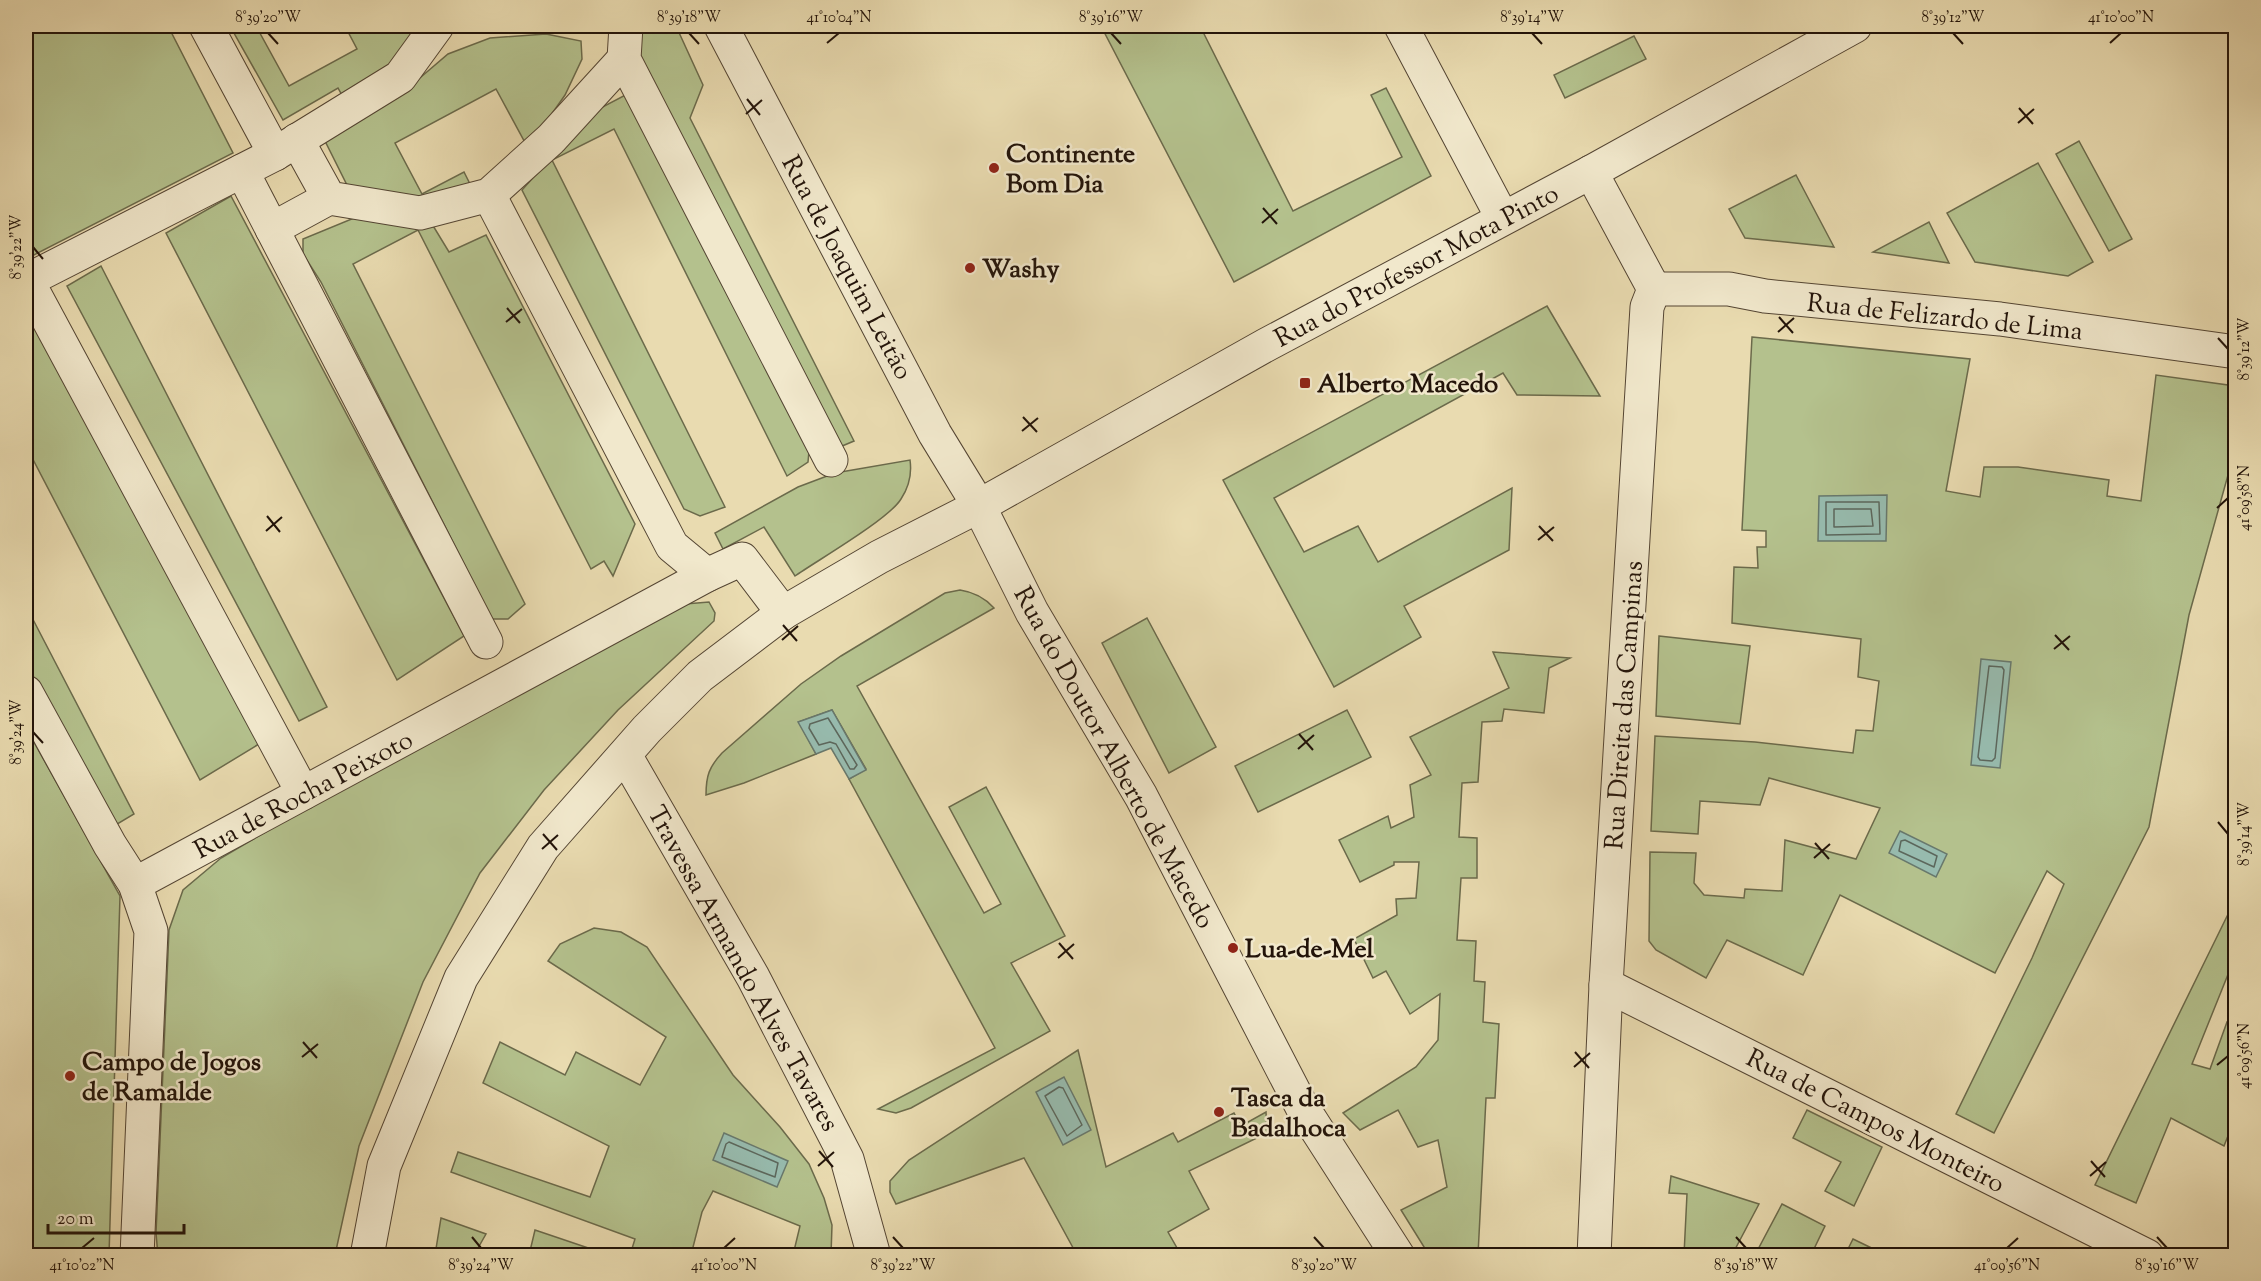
<svg xmlns="http://www.w3.org/2000/svg" width="2261" height="1281" font-family="'Sorts Mill Goudy',serif">
<rect width="100%" height="100%" fill="#e9dbb0"/>
<filter id="stains"><feTurbulence type="fractalNoise" baseFrequency=".00333" numOctaves="4"/><feColorMatrix values="0 0 0 0 .2 0 0 0 0 .09 0 0 0 0 .02 0 0 0 .5 -.17"/></filter>
<radialGradient id="worn" r=".72"><stop offset=".6" stop-color="#630" stop-opacity="0"/><stop offset="1" stop-color="#630" stop-opacity=".3"/></radialGradient>
<g fill="#b4c18d" stroke="#6b6a4b" stroke-width="1.5">
<path d="M26 26H168L233 153 26 259Z"/>
<path d="M230 26H256L289 86 357 49 345 26H437L349 108 338 88 283 120Z"/>
<path d="M636 26H676L703 85 690 118 854 441 835 449 641 68Z"/>
<path d="M1101 26H1200L1293 211 1402 157 1371 95 1386 88 1431 176 1234 282Z"/>
<path d="M546 34 581 41 582 59 565 95 528 148 496 89 395 143 422 194 464 172 473 190 425 201 347 185 325 141 421 77 448 54 490 38Z"/>
<path d="M1634 36 1646 59 1565 98 1554 75Z"/>
<path d="M633 91 809 451 808 462 787 476 614 129 552 160 725 507 700 516 684 509 522 190 591 113Z"/>
<path d="M2079 141 2132 239 2109 251 2056 154Z"/>
<path d="M2038 163 2093 262 2068 276 1975 262 1947 213Z"/>
<path d="M1796 175 1834 247 1745 238 1729 209Z"/>
<path d="M231 196 464 636 397 680 166 233Z"/>
<path d="M354 218 419 229 432 224 449 252 486 235 635 524 613 576 604 561 591 569 418 230 353 264 525 604 508 619H492L321 282 303 254V239Z"/>
<path d="M1929 222 1949 263 1873 252Z"/>
<path d="M101 266 327 707 299 721 67 286Z"/>
<path d="M1547 306 1600 396 1517 395 1503 373 1274 498 1304 552 1358 526 1378 562 1512 488 1509 550 1404 606 1421 637 1334 687 1223 480Z"/>
<path d="M43 309 272 736 200 780 26 446V318Z"/>
<path d="M1752 337 1970 359 1946 491 1980 497 1984 467H2018L2109 480 2107 496 2141 501 2156 375 2235 386V450L2189 615 2149 827 1994 1133 1956 1114 2032 958 2064 884 2047 871 1995 973 1840 895 1803 975 1727 940 1706 978 1656 950 1649 941 1650 852 1696 853 1694 883 1704 895 1744 898 1745 889 1782 891 1785 840 1856 859 1880 808 1769 778 1760 805 1700 801 1698 834 1651 831 1655 736 1755 742 1853 753 1856 730 1873 731 1879 681 1858 677 1861 639 1732 623 1734 567 1758 568 1757 547H1766V531L1742 530Z"/>
<path d="M910 460C912 474 909 487 901 499 889 519 818 560 795 576L764 527 723 549 715 533 798 487 835 473Z"/>
<path d="M960 590C974 592 984 597 994 608L857 686 984 913 1001 904 949 807 986 787 1065 936 1011 963 1050 1031 911 1108 896 1113 878 1109 995 1048 849 779 866 769 832 710 799 722 816 754 744 783 706 795C706 776 709 767 722 753L801 684 841 656 945 593Z"/>
<path d="M709 602 715 613 714 621 618 710 544 790 480 873 423 982 359 1146 335 1255 158 1256 156 1233 169 930 183 890 221 858 339 789 685 604Z"/>
<path d="M26 606 134 814 109 829 26 670Z"/>
<path d="M1147 618 1216 747 1169 773 1102 643Z"/>
<path d="M1659 636 1750 646 1740 724 1656 716Z"/>
<path d="M1493 652 1570 658 1549 668 1544 713 1504 709 1502 721 1482 722 1478 782 1462 783 1459 837 1477 838V878H1461L1457 940 1476 941 1474 981 1485 982 1483 1022 1499 1024 1495 1098H1486L1478 1255H1429L1401 1210 1447 1187 1438 1140 1418 1147 1398 1110 1360 1130 1343 1113 1416 1067 1438 1040 1440 994 1410 1014 1386 971 1373 978 1354 939 1397 915 1396 899 1416 898 1419 862H1394V865L1360 882 1339 840 1388 816 1391 828 1414 817 1410 785 1431 775 1410 737 1509 688Z"/>
<path d="M1347 710 1371 757 1258 812 1235 766Z"/>
<path d="M26 728 120 896 109 1255H26Z"/>
<path d="M2235 900V957L2192 1064 2210 1069 2227 1022 2235 1025V1118L2224 1146 2171 1118 2136 1203 2095 1185Z"/>
<path d="M594 928 621 932 647 947 733 1075 780 1127 809 1164 824 1198 832 1225 831 1255H793L800 1226 713 1191 702 1212 691 1255H630L635 1239 451 1172 458 1152 590 1197 609 1146 483 1083 500 1042 565 1075 576 1052 640 1085 666 1037 548 961 560 944Z"/>
<path d="M1078 1050 1106 1167 1173 1133 1178 1142 1234 1113 1241 1126 1266 1112 1267 1133 1189 1171 1209 1209 1168 1232 1181 1255H1077L1024 1158 896 1204 890 1192V1181L909 1160Z"/>
<path d="M1807 1110 1882 1147 1854 1206 1825 1191 1841 1162 1793 1138Z"/>
<path d="M1671 1176 1759 1204 1732 1255H1684L1687 1194 1669 1193Z"/>
<path d="M1782 1204 1825 1226 1811 1255H1755Z"/>
<path d="M441 1218 486 1234 474 1255H435Z"/>
<path d="M535 1230 609 1255H542L530 1251Z"/>
<path d="M1853 1239 1886 1255H1845Z"/>
</g>
<g fill="#97bbae" stroke="#68786c" stroke-width="1.5">
<path d="M1887 495 1886 541H1818L1819 496Z"/>
<path d="M1981 659 2011 662 2000 768 1971 765Z"/>
<path d="M832 710 866 770 849 779 831 748 816 754 798 722Z"/>
<path d="M1900 831 1947 854 1936 877 1889 853Z"/>
<path d="M1064 1077 1091 1130 1063 1145 1036 1092Z"/>
<path d="M724 1133 788 1161 777 1187 713 1160Z"/>
</g>
<g fill="none" stroke-linecap="round" stroke-linejoin="round">
<g stroke="#5c675c" stroke-width="1.5">
<path d="M1826 502H1879L1880 534 1826 535Z"/>
<path d="M1834 509H1871L1873 526 1834 527Z"/>
<path d="M1989 666 2002 667 2004 670 1995 758 1992 761 1980 760 1978 757Z"/>
<path d="M828 718 857 765 854 769H850L836 744 830 742 819 745 809 728 810 724Z"/>
<path d="M1905 840 1937 856 1934 867 1899 851 1901 841Z"/>
<path d="M1059 1087 1063 1088 1082 1125 1067 1136 1045 1096Z"/>
<path d="M729 1142 778 1163 775 1177 722 1157 726 1144Z"/>
</g>
<defs>
<g id="minor">
<path d="M206 26 275 154"/>
<path d="M626 26 624 59 831 460"/>
<path d="M721 26 935 434 979 506 1032 612 1141 796 1301 1105 1398 1256"/>
<path d="M1401 26 1502 217"/>
<path d="M297 140 329 198 420 213 489 195 551 139 624 59"/>
<path d="M242 171 486 642"/>
<path d="M1591 172 1654 289 1647 307 1606 985 1594 1256"/>
<path d="M489 195 672 546 707 575"/>
<path d="M272 229 329 198"/>
<path d="M27 280 303 793"/>
<path d="M26 281 275 154 400 77 437 26"/>
<path d="M1654 289H1729L1765 296 2000 319 2236 352"/>
<path d="M26 692 110 845 135 884 151 931 137 1256"/>
<path d="M625 755 753 977 847 1159 874 1256"/>
<path d="M135 884 707 575 742 559 783 613"/>
<path d="M1606 985 2147 1256"/>
<path d="M367 1256 384 1166 461 978 543 847 647 729 700 676 783 613 879 557 979 506 1266 345 1591 172 1855 26"/>
</g>
</defs>
<use href="#minor" stroke="#544533" stroke-width="35"/>
<use href="#minor" stroke="#f1e8cc" stroke-width="33"/>
</g>
<path fill="none" stroke="#221309" stroke-width="2" d="M268 33 278 44M689 33 699 44M1111 33 1121 44M1532 33 1542 44M1953 33 1963 44M827 43 839 33M2110 43 2121 33M747 99 760 115M2019 108 2033 124M746 114 762 100M2018 123 2034 109M1263 208 1277 224M1262 223 1278 209M33 247 43 259M507 308 520 323M1779 317 1793 333M506 322 522 309M1778 332 1794 318M2218 338 2228 349M1023 417 1037 432M1022 431 1038 418M2217 508 2228 498M267 516 280 532M1539 526 1553 541M266 531 282 517M1538 540 1554 527M783 625 797 641M2055 635 2069 650M782 640 798 626M2054 649 2070 636M33 732 43 743M1299 734 1313 750M1298 749 1314 735M2218 822 2228 834M543 834 557 850M1815 843 1829 859M542 849 558 835M1814 858 1830 844M1059 943 1073 959M1058 958 1074 944M303 1042 317 1058M1575 1052 1589 1068M302 1057 318 1044M2217 1065 2228 1056M1574 1067 1590 1053M819 1151 833 1167M2091 1161 2105 1177M818 1166 834 1152M2090 1176 2106 1162M472 1237 481 1248M893 1237 903 1248M1314 1237 1324 1248M1736 1237 1746 1248M2157 1237 2167 1248M82 1248 94 1238M724 1248 735 1238M2007 1248 2018 1238"/>
<g fill="#8f2418" stroke="#f1e8cc" stroke-width="2">
<circle cx="994" cy="168" r="6"/>
<circle cx="970" cy="268" r="6"/>
<rect x="1299" y="377" width="12" height="12" rx="3"/>
<circle cx="1233" cy="948" r="6"/>
<circle cx="70" cy="1076" r="6"/>
<circle cx="1219" cy="1112" r="6"/>
</g>
<g text-anchor="middle" stroke-width="5" stroke-linejoin="round" paint-order="stroke">
<g font-size="26" font-weight="bold" fill="#221309" stroke="#f1e8cc" text-anchor="start">
<text x="1006" y="162">Continente<tspan x="1006" dy="30">Bom Dia</tspan></text>
<text x="982" y="277">Washy</text>
<text x="1317" y="392">Alberto Macedo</text>
<text x="1245" y="957">Lua-de-Mel</text>
<text x="82" y="1070">Campo de Jogos<tspan x="82" dy="30">de Ramalde</tspan></text>
<text x="1231" y="1106">Tasca da<tspan x="1231" dy="30">Badalhoca</tspan></text>
</g>
<g font-size="26" fill="#221309" stroke="#f1e8cc">
<text transform="translate(1416 265) rotate(-28)" y="9">Rua do Professor Mota Pinto</text>
<text transform="translate(848 267) rotate(62)" y="9">Rua de Joaquim Leitão</text>
<text transform="translate(1945 316) rotate(6)" y="9">Rua de Felizardo de Lima</text>
<text transform="translate(1623 705) rotate(-86)" y="9">Rua Direita das Campinas</text>
<text transform="translate(1115 757) rotate(61)" y="9">Rua do Doutor Alberto de Macedo</text>
<text transform="translate(303 794) rotate(-28)" y="9">Rua de Rocha Peixoto</text>
<text transform="translate(744 968) rotate(61)" y="9">Travessa Armando Alves Tavares</text>
<text transform="translate(1876 1120) rotate(27)" y="9">Rua de Campos Monteiro</text>
</g>
</g>
<rect width="2261" height="1281" fill="none" stroke="#e9dbb0" stroke-width="66"/>
<path d="M48 1224v9h136v-9" fill="none" stroke="#221309" stroke-width="3"/>
<text x="57" y="1224" font-size="18" fill="#221309" stroke="#f1e8cc" stroke-width="4.5" paint-order="stroke">20 m</text>
<rect x="33" y="33" width="2195" height="1215" fill="none" stroke="#221309" stroke-width="2"/>
<g font-size="15" text-anchor="middle" fill="#221309">
<text x="268" y="22">8°39'20"W</text>
<text x="689" y="22">8°39'18"W</text>
<text x="839" y="22">41°10'04"N</text>
<text x="1111" y="22">8°39'16"W</text>
<text x="1532" y="22">8°39'14"W</text>
<text x="1953" y="22">8°39'12"W</text>
<text x="2121" y="22">41°10'00"N</text>
<text transform="translate(16 247) rotate(-90)" y="5">8°39'22"W</text>
<text transform="translate(2244 349) rotate(-90)" y="5">8°39'12"W</text>
<text transform="translate(2244 498) rotate(-90)" y="5">41°09'58"N</text>
<text transform="translate(16 732) rotate(-90)" y="5">8°39'24"W</text>
<text transform="translate(2244 834) rotate(-90)" y="5">8°39'14"W</text>
<text transform="translate(2244 1056) rotate(-90)" y="5">41°09'56"N</text>
<text x="82" y="1270">41°10'02"N</text>
<text x="481" y="1270">8°39'24"W</text>
<text x="724" y="1270">41°10'00"N</text>
<text x="903" y="1270">8°39'22"W</text>
<text x="1324" y="1270">8°39'20"W</text>
<text x="1746" y="1270">8°39'18"W</text>
<text x="2007" y="1270">41°09'56"N</text>
<text x="2167" y="1270">8°39'16"W</text>
</g>
<rect width="100%" height="100%" filter="url(#stains)"/>
<rect width="100%" height="100%" fill="url(#worn)"/>
</svg>
